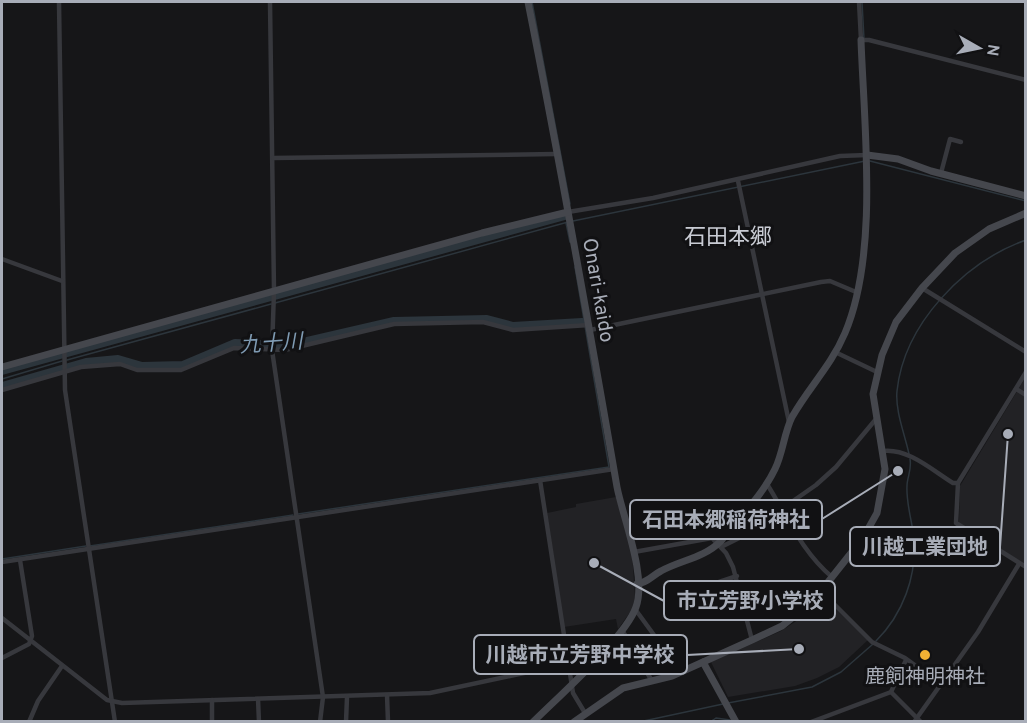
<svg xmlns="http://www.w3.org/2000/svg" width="1027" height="723" font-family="Overpass,'Noto Sans JP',sans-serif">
<rect width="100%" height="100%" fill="#161618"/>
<g fill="#222225">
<path d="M1025 378V564L959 523 960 486Z"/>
<path d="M616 497 632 552 635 596 633 608 618 629 616 619 564 627 547 513 576 507V504Z"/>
<path d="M820 598H824L868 640 839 667 817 678 795 686 728 697 711 662 781 631 801 618Z"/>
</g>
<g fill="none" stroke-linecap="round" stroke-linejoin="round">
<g stroke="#2c353c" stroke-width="1.5">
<path d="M532 2 570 204"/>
<path d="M862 2 864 39"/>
<path d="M870 161 1026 201"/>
<path d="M573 221 865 161"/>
<path d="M566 223 570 242"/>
<path d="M275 303 568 222"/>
<path d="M67 360 271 304"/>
<path d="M2 379 62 361"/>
<path d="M909 454C905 435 895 411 897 391 904 324 964 262 1026 240"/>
<path d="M298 514 609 467 575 267"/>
<path d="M90 546 293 515"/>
<path d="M2 559 86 546"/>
<path d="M876 641C903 614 917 576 914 538 912 521 906 503 907 486 907 477 912 470 910 459"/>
<path d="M728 703 812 687 841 672 873 644"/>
<path d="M639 722 723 704"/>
<path d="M710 722 716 718 730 720"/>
</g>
<g stroke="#2c353c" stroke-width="8">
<path d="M2 371 565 216"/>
<path d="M2 386 86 362 118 359 142 366 183 365 235 343 290 345 394 321 487 319 513 326 582 322"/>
</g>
<g stroke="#37383d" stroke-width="4.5">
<path d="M59 2 65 390 115 722"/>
<path d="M270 2 274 291 272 350 323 697 320 722"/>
<path d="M859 2 861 40H869L1026 80"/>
<path d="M273 158 556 154"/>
<path d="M941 173 950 139 961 142"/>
<path d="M738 181 789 422"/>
<path d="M568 212 653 198 840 156 867 155"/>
<path d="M2 259 62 281"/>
<path d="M922 288 1026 352"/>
<path d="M590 330 821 282 830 281 856 292"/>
<path d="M835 352 877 372"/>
<path d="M1026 372 958 483 956 523 1026 567"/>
<path d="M1016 389 1026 395"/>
<path d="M2 390 81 367 120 364 137 370H181L234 348 285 350 394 324 483 322 513 330 589 325"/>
<path d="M883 451C908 448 932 470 953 483H958"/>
<path d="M540 480 573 693 585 713"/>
<path d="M767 484C787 516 802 552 832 577"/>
<path d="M783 508 816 485 836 467 876 419"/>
<path d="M721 547 786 515"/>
<path d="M634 552 712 538 726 553 733 567 752 640"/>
<path d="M2 562 614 469"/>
<path d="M737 576 719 582 728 614 743 610"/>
<path d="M821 591 872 642 905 658 941 684"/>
<path d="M635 609 681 672"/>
<path d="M2 618 107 700 122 703 430 693 590 659 595 660"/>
<path d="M622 630 652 681"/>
<path d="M2 658 29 644 32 636 20 560"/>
<path d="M891 692 921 722"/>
<path d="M387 695 388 722"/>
<path d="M258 699 259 722"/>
<path d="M29 722 38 701 62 666"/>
<path d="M212 722V700"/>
<path d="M346 722 347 697"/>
<path d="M811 722 891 692 906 660"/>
<path d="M914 722 978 632 1019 564"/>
</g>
<g stroke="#45474d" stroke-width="7">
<path d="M528 2C560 163 589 325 617 487 623 518 647 576 636 607 626 637 558 697 533 722"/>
<path d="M867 155 898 159 931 171 1026 196"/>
<path d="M2 367 482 233 568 212"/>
<path d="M637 584C649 582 651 576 661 571 681 560 704 558 721 541 739 518 762 496 775 469 783 453 784 433 792 417 809 387 831 366 845 333 879 253 864 126 861 40"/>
<path d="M703 662 736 722"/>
<path d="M574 722 623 688 672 676 752 640 782 626 813 601 863 538 877 513 885 469 873 394 882 355 896 322 922 288 955 253 989 229 1026 213"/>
</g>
</g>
<circle fill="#f2b134" stroke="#111113" stroke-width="2" cx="925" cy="655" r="6"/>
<g text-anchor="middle" stroke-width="6" stroke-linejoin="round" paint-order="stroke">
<g font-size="20" fill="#a8adb8" stroke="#111113">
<text transform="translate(599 290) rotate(80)" y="7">Onari-kaido</text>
</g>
<g font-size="20" fill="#a8adb8" stroke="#111113">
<text x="925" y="683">鹿飼神明神社</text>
</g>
<g font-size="21" font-style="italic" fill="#7f9bb3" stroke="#111113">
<text transform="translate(271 343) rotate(-4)" y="7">九十川</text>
</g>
<g font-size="22" fill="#c9ccd4" stroke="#111113">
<text x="728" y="244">石田本郷</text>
</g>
</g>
<path fill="none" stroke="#a8adb8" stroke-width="2" d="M898 471L822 519M1008 434L1000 547M594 563L664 601M799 649L687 655"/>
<g fill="#a8adb8" stroke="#111113" stroke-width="2">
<circle cx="898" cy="471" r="6"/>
<circle cx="1008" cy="434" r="6"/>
<circle cx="594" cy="563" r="6"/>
<circle cx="799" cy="649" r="6"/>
</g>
<g fill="#111113" stroke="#a8adb8" stroke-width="2">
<rect x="630" y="500" width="192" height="39" rx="6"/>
<rect x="850" y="527" width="150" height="39" rx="6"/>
<rect x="664" y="581" width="171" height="39" rx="6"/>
<rect x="474" y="635" width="213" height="39" rx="6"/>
</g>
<g font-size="21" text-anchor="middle" font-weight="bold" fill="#a8adb8">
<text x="726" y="527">石田本郷稲荷神社</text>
<text x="925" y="554">川越工業団地</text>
<text x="750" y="608">市立芳野小学校</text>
<text x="580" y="662">川越市立芳野中学校</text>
</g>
<rect width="1027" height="723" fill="none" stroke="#a8adb8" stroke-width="6"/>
<g transform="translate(979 48) rotate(99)" stroke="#111113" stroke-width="4.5" paint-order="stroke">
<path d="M0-4.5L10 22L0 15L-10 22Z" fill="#a8adb8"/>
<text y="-9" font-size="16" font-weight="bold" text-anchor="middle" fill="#a8adb8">N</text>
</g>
</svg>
